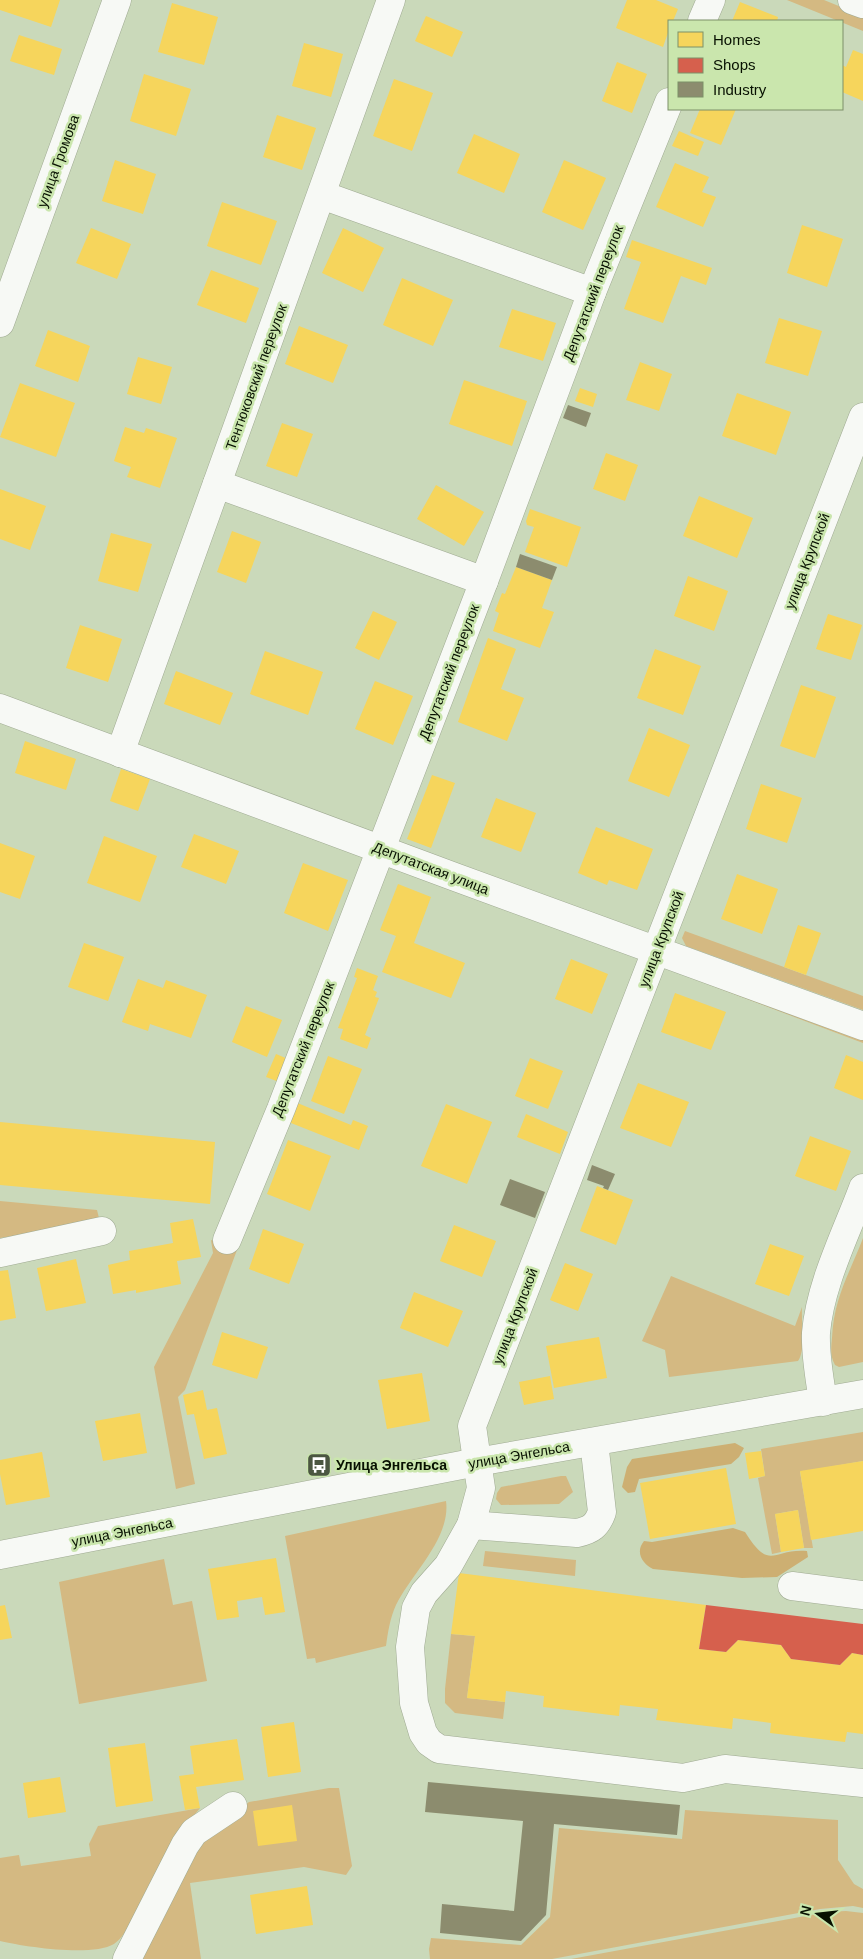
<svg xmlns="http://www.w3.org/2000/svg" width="863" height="1959" font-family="Arial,sans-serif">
<rect width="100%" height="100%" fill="#cad9ba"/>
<g fill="#d4b982">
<path d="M787 0H824L863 16V31Z"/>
<path d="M685 931 863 996V1010L686 946 682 938Z"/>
<path d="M671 968 863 1036V1043L670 970Z"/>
<path d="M0 1201 97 1210 100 1222 0 1238Z"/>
<path d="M863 1238V1362L839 1367 835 1365C830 1356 831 1348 832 1338 834 1297 849 1275 863 1238Z"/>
<path d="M211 1240 237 1250 185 1390 178 1397 195 1484 176 1489 154 1367 213 1253Z"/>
<path d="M671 1276 795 1326 802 1307C801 1322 806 1350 798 1361L669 1377 665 1350 642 1341Z"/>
<path d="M863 1432V1461L800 1472 813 1548H804L798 1510 775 1514 781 1552 772 1554 758 1478 765 1476 761 1449Z"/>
<path d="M561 1476H566L573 1492 559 1504 501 1505 496 1499 497 1493 501 1487Z"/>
<path d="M446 1501C451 1538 412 1573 396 1605 390 1618 388 1632 386 1646L316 1663 315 1658 307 1659 285 1536Z"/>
<path d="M485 1551 576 1560 575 1576 483 1566Z"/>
<path d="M164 1559 173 1605 192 1601 207 1681 79 1704 59 1582Z"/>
<path d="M451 1634 475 1636 467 1698 505 1702 503 1719 455 1713 445 1703V1689Z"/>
<path d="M329 1788H339L352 1866 346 1875 304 1867 190 1883 201 1959H143L145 1951 200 1839 249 1802Z"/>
<path d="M200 1808C192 1818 184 1828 178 1839 164 1861 132 1933 114 1944 92 1957 26 1947 0 1941V1858L19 1855 21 1866 91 1856 89 1844 98 1826Z"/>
<path d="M685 1810 838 1820V1860L854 1884 863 1889V1908L853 1906 820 1909 552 1959H430L429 1949 431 1938 521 1945 550 1917 559 1828 682 1839Z"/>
<path d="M846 1911 863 1913V1959H571L827 1912Z"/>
</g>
<g fill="#cdaf72">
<path d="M735 1443 744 1448 739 1457 731 1464 639 1479 635 1492 628 1493 622 1487 627 1467 632 1459Z"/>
<path d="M733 1528 745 1532C771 1573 772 1548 807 1551L808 1557 777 1577 742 1578 653 1569C642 1563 635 1552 644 1541L652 1542Z"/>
</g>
<g fill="#f6d55c">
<path d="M0 0H60L51 27 0 10Z"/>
<path d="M627 0H656L678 9 673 21H669V30L663 47 616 28Z"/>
<path d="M740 2 778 17 777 21H732Z"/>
<path d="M172 3 218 17 204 65 158 52Z"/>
<path d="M426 16 463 32 452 57 415 41Z"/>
<path d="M19 35 62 49 54 75 10 61Z"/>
<path d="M304 43 343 54 331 97 292 86Z"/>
<path d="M853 50 863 54V101L842 92V65L846 67Z"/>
<path d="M617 62 647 74 632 113 602 101Z"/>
<path d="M144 74 191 89 176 136 130 121Z"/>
<path d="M394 79 433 93 412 151 373 136Z"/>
<path d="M700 109H736L721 145 690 133Z"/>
<path d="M277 115 316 128 302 170 263 157Z"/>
<path d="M679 131 704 142 698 156 672 146Z"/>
<path d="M474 134 520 154 504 193 457 173Z"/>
<path d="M115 160 156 174 143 214 102 201Z"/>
<path d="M564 160 606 178 583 230 542 212Z"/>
<path d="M675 163 709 177 702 192 716 197 703 227 656 207Z"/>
<path d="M222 202 277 221 261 265 207 246Z"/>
<path d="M802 225 843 239 827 287 787 273Z"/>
<path d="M91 228 131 244 117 279 76 263Z"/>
<path d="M343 228 384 248 363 292 322 273Z"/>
<path d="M632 240 712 268 706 285 681 276 663 323 624 309 641 262 626 257Z"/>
<path d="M211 270 259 288 246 323 197 305Z"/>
<path d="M402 278 453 300 433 346 383 325Z"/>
<path d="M512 309 556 323 543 361 499 347Z"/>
<path d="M779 318 822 331 808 376 765 363Z"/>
<path d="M299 326 348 345 333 383 285 364Z"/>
<path d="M48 330 90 346 78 382 35 366Z"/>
<path d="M138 357 172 367 161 404 127 394Z"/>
<path d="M640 362 672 374 659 411 626 400Z"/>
<path d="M464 380 527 401 512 446 449 424Z"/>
<path d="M20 383 75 403 56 457 0 437Z"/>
<path d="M580 388 597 394 593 407 575 401Z"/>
<path d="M737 393 791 412 776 455 722 436Z"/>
<path d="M282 423 313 434 297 477 266 466Z"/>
<path d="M125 427 144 433 146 428 177 438 160 488 127 477 131 467 114 461Z"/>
<path d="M606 453 638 465 625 501 593 489Z"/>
<path d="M436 485 484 512 464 546 417 519Z"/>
<path d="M0 489 46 506 30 550 0 539Z"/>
<path d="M699 496 753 518 737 558 683 536Z"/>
<path d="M530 509 581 527 567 567 525 552 534 527 527 525 526 521Z"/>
<path d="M232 531 261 542 246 583 217 572Z"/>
<path d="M111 533 152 544 138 592 98 581Z"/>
<path d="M516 567 552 580 542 608 554 612 540 648 493 631 499 613 495 611 502 593 505 594Z"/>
<path d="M688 576 728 591 714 631 674 616Z"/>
<path d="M373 611 397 622 379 660 355 648Z"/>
<path d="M828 614 862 625 851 660 816 649Z"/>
<path d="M80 625 122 639 108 682 66 668Z"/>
<path d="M488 638 516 649 501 689 524 698 507 741 458 722Z"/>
<path d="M655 649 701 666 683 715 637 698Z"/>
<path d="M265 651 323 672 308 715 250 694Z"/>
<path d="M176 671 233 693 220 725 164 704Z"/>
<path d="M375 681 413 696 393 745 355 729Z"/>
<path d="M801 685 836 697 815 758 780 746Z"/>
<path d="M649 728 690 745 669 797 628 781Z"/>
<path d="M25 741 76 759 66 790 15 773Z"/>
<path d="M121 769 150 779 138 811 110 801Z"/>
<path d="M432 775 455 783 431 848 407 839Z"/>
<path d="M761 784 802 798 787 843 746 829Z"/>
<path d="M496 798 536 813 521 852 481 837Z"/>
<path d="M596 827 653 849 637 890 609 880 607 885 578 873Z"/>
<path d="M194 834 239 851 226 884 181 867Z"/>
<path d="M104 836 157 856 140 902 87 883Z"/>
<path d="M0 843 35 856 20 899 0 892Z"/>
<path d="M303 863 348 880 328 931 284 913Z"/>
<path d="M737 874 778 889 762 934 721 919Z"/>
<path d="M398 884 431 897 414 943 465 963 451 998 382 972 396 936 380 930Z"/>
<path d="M798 925 821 933 806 975 784 967Z"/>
<path d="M84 943 124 957 108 1001 68 987Z"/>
<path d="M571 959 608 974 592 1014 555 999Z"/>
<path d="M357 968 378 976 373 990 377 992 375 997 379 998 365 1035 371 1038 367 1049 340 1039 343 1029 338 1028 357 978 354 977Z"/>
<path d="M138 979 163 988 166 980 207 995 191 1038 150 1024 148 1031 122 1022Z"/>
<path d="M675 993 726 1012 711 1050 661 1032Z"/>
<path d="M246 1006 282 1020 267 1057 232 1042Z"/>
<path d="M276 1054 288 1059 279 1082 266 1077Z"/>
<path d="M846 1055 863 1062V1100L834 1088Z"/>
<path d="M328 1056 362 1069 344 1114 311 1101Z"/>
<path d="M530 1058 563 1071 548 1109 515 1096Z"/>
<path d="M638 1083 689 1102 671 1147 620 1128Z"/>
<path d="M295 1102 351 1125 353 1120 368 1126 359 1150 286 1121Z"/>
<path d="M446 1104 492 1122 467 1184 421 1166Z"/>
<path d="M526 1114 568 1132 560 1154 517 1137Z"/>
<path d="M0 1122 215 1142 210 1204 0 1185Z"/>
<path d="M810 1136 851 1151 836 1191 795 1176Z"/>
<path d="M288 1140 331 1156 310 1211 267 1194Z"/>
<path d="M597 1186 633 1200 616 1245 580 1231Z"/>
<path d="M193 1219 201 1257 177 1261 181 1284 136 1293V1290L113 1294 108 1265 130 1260 129 1251 173 1243 170 1223Z"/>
<path d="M454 1225 496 1241 482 1277 440 1261Z"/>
<path d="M263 1229 304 1244 289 1284 249 1269Z"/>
<path d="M770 1244 804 1256 789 1296 755 1284Z"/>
<path d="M76 1259 86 1303 46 1311 37 1268Z"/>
<path d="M565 1263 593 1274 578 1311 550 1300Z"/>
<path d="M8 1270 16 1318 0 1321V1271Z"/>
<path d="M414 1292 463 1311 448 1347 400 1328Z"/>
<path d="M222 1332 268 1347 257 1379 212 1365Z"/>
<path d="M599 1337 607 1378 554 1388 546 1346Z"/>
<path d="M422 1373 430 1421 387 1429 378 1380Z"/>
<path d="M550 1376 554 1399 524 1405 519 1382Z"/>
<path d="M203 1390 207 1410 217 1408 227 1454 204 1459 194 1414 187 1415 183 1395Z"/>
<path d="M140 1413 147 1453 103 1461 95 1421Z"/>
<path d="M761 1451 765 1476 749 1479 745 1453Z"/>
<path d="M42 1452 50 1497 6 1505 0 1474V1460Z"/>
<path d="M863 1461V1531L811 1540 800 1471Z"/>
<path d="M726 1468 736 1524 650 1539 640 1483Z"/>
<path d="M798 1510 804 1548 781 1552 775 1514Z"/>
<path d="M276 1558 285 1612 265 1615 262 1597 237 1601 239 1617 217 1620 208 1569Z"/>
<path d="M459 1573 706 1605 699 1649 726 1652 738 1640 781 1645 791 1659 840 1665 852 1653 863 1655V1734L847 1732 845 1742 770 1733 771 1723 733 1718 732 1729 656 1720 658 1709 620 1705 619 1716 543 1707 544 1696 506 1691 505 1702 467 1698 475 1636 451 1634Z"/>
<path d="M5 1605 12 1638 0 1640V1606Z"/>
<path d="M294 1722 301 1772 268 1777 261 1727Z"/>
<path d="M237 1739 244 1780 196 1787 200 1808 185 1810 179 1776 194 1774 190 1746Z"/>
<path d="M145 1743 153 1801 116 1807 108 1748Z"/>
<path d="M60 1777 66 1812 28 1818 23 1783Z"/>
<path d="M292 1805 297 1841 258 1846 253 1811Z"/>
<path d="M307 1886 313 1925 256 1934 250 1895Z"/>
</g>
<path fill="#d6604d" d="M706 1605 863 1624V1655L852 1653 840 1665 791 1659 781 1645 738 1640 726 1652 699 1649Z"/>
<g fill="#8c8c6e">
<path d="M568 405 591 413 586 427 563 418Z"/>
<path d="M520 554 557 567 552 580 516 567Z"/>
<path d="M592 1165 615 1174 608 1190 603 1188 604 1186 587 1180Z"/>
<path d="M510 1179 545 1192 535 1218 500 1205Z"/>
<path d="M428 1782 680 1805 677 1835 554 1824 546 1915 521 1941 440 1933 442 1904 514 1911 523 1821 425 1812Z"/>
</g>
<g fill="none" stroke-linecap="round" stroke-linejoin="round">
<defs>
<g id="minor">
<path d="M852 0 863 4"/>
<path d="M702 21 711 0"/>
<path d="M322 195 592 292"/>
<path d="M0 323 117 0"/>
<path d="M863 417 472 1426 481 1488 471 1525 448 1566 424 1593 416 1608 410 1647 414 1703 423 1733 429 1742 439 1749 683 1778 725 1769 863 1783"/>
<path d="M217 484 484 581"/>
<path d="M0 708 455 877 863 1026"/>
<path d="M120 753 391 0"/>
<path d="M227 1240 281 1109 484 581 592 292 669 102"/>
<path d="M0 1253 102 1231"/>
<path d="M823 1402C820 1380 815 1356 816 1333 820 1284 846 1234 863 1188"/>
<path d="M471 1525 577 1533C591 1530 597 1526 602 1512L594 1442"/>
<path d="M0 1555 477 1462 863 1394"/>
<path d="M792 1586 863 1595"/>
<path d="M127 1959 185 1845 194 1832 233 1806"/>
</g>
</defs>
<use href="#minor" stroke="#9faa92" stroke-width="29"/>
<use href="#minor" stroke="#f7f9f5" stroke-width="28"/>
</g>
<defs>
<symbol id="bus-square" viewBox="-11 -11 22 22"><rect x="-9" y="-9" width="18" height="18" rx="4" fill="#4b5641" stroke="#cae6ad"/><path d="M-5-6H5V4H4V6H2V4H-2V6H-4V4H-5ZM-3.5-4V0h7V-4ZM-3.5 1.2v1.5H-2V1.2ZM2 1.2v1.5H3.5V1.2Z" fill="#fff"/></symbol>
</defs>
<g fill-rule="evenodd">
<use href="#bus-square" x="305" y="1451" width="28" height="28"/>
</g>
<g text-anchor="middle" stroke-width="5" stroke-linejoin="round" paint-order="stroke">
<g font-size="14" fill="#071000" stroke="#cae6ad">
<text transform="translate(58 161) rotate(-70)" y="5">улица Громова</text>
<text transform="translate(593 293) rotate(-69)" y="5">Депутатский переулок</text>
<text transform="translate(256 377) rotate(-70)" y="5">Тентюковский переулок</text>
<text transform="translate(807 561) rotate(-69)" y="5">улица Крупской</text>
<text transform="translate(449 672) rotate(-69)" y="5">Депутатский переулок</text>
<text transform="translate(431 868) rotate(21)" y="5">Депутатская улица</text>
<text transform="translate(661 939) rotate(-69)" y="5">улица Крупской</text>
<text transform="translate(303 1049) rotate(-68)" y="5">Депутатский переулок</text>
<text transform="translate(515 1316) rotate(-69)" y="5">улица Крупской</text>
<text transform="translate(519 1455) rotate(-10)" y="5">улица Энгельса</text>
<text transform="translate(122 1532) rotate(-11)" y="5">улица Энгельса</text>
</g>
<g font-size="14" font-weight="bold" fill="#071000" stroke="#cae6ad" text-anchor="start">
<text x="336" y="1470">Улица Энгельса</text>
</g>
</g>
<rect x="668" y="20" width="175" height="90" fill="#cae6ad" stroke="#7c9068"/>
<rect x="678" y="32" width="25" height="15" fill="#f6d55c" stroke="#7c9068"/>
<text x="713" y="45" font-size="15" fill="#071000">Homes</text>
<rect x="678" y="58" width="25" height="15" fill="#d6604d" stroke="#7c9068"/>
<text x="713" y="70" font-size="15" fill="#071000">Shops</text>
<rect x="678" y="82" width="25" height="15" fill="#8c8c6e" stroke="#7c9068"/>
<text x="713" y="95" font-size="15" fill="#071000">Industry</text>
<g transform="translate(818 1914) rotate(285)" stroke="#cae6ad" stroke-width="4" paint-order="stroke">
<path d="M0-4L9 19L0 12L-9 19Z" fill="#071000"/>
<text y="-8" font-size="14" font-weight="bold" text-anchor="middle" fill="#071000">N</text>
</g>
</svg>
